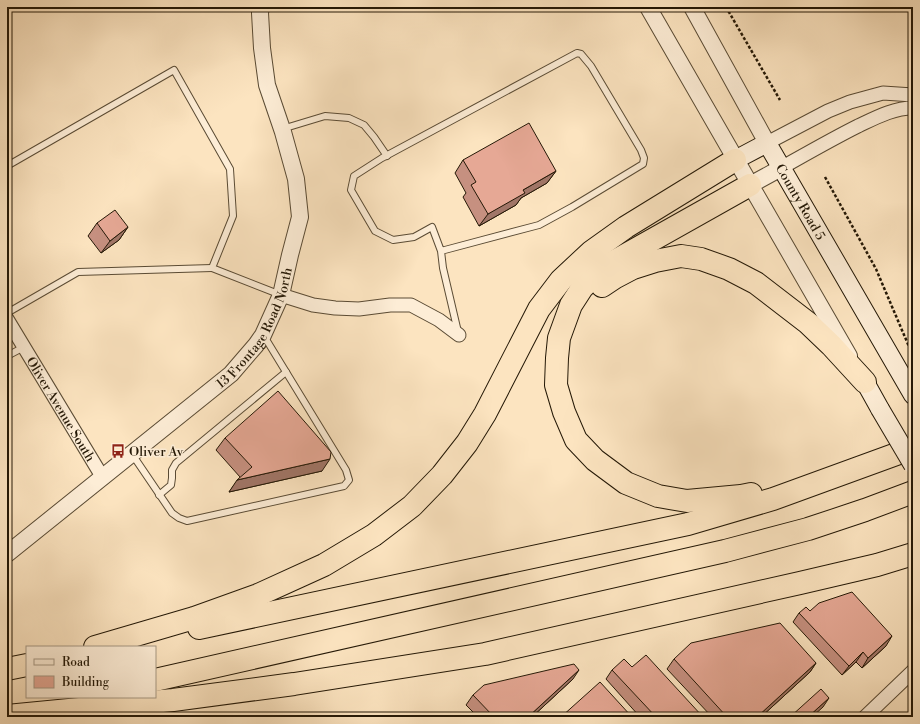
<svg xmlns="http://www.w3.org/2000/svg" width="920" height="724" font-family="'Libre Bodoni',serif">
<rect width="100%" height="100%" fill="#fce4c0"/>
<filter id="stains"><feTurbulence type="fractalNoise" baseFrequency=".005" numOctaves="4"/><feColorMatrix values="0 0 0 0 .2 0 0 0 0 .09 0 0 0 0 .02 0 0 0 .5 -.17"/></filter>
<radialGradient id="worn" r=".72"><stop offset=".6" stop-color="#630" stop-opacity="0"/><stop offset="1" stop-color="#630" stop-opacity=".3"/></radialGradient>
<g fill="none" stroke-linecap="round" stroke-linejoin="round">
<defs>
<g id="service">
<path d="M282 129 325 116 349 118 364 125 374 137 387 156"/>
<path d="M7 166 174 70 230 169 233 216 212 268 281 295"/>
<path d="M441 251 539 225 572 207 643 164 644 158 641 150 591 66 581 54 577 53 382 158 354 176 351 190 375 231 393 240 414 237 432 227 441 251 443 268 458 332"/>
<path d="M7 313 78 272 212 268"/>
<path d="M7 356 24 347"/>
<path d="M132 454 172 513 179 518 187 521 344 486 349 480 346 470 264 336"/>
<path d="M159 495 171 485 172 478V470L176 463 286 372"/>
<path d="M873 709 880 717"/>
</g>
<g id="minor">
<path d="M767 143 828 111 850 102 883 93 913 95"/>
<path d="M781 168C806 154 832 139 858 126 875 118 893 108 913 108"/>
<path d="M281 295 313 305 335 308 359 309 390 305H411L439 320 459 335"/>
<path id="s1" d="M7 319 103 478"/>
<path d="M865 717 913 671"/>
</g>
<g id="tertiary">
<path d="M648 7 849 356"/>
<path d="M692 7 767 143"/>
<path d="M750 185 781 168"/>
<path id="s2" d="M7 554 231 374 256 345 263 335 281 295 290 255 300 217 296 179 283 132 267 85 262 48 260 13 261 7"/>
</g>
<g id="secondary">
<path id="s3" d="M735 160 767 143 913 395"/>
<path d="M865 382 880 409"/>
</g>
<g id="motorway">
<path d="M750 185 613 262 596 274 582 288 571 305 559 338 557 358 556 385 564 412 576 440 595 460 626 483 658 496 687 501 741 496 751 494"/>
<path d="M602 286 614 278 633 268 655 261 681 256 701 259 729 269 756 283 808 323 831 345 865 382"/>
<path d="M199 628 688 524 773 499 913 448"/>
<path d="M95 647 194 618 258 595 324 565 374 535 412 506 442 475 467 443 485 414 539 309 561 280 591 252 626 227 735 160"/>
<path d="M7 669 27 665"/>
<path d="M155 680 725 551 808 529 865 510 913 492"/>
<path d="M7 716 173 700 294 684 485 654 800 583 877 565 913 554"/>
</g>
</defs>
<use href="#service" stroke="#5a4b34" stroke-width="8"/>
<use href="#minor" stroke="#5a4b34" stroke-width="15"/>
<use href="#tertiary" stroke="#5a4b34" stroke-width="18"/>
<use href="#secondary" stroke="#241806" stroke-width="20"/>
<use href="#motorway" stroke="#241806" stroke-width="24"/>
<g stroke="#241806" stroke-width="2.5" stroke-dasharray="3 2" stroke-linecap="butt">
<path d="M726 7 780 100"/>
<path d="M825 177 876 269 913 356"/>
</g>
<use href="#service" stroke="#fdedd6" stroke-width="6"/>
<use href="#minor" stroke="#fdedd6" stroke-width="13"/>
<use href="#tertiary" stroke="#fdedd6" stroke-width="16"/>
<use href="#secondary" stroke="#fdedd6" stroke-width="18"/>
<use href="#motorway" stroke="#fce4c0" stroke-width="22"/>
<defs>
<path id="secondary-bridge" d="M880 409 913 465"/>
</defs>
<use href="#secondary-bridge" stroke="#241806" stroke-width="20" stroke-linecap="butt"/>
<use href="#secondary-bridge" stroke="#fdedd6" stroke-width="18"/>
</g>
<g fill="#c69080" stroke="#241806">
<path d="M463 160 556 171 547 183 521 198 516 205 479 226 463 197 466 193 455 173Z"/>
<path d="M97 223 128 227 119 240 101 253 88 236Z"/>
<path d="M225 438 322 471 229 492 240 477 216 450Z"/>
<path d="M810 611 886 646 862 668 856 662 842 675 793 622 799 613Z"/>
<path d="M674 659 816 663 810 672 761 717H712L667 669Z"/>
<path d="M632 667 703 717H640L606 679 612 670Z"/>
<path d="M573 679 532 717H478L466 705 473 695Z"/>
</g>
<g fill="#a17668" stroke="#241806">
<path d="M556 171 547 183 521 198 516 205 479 226 488 214 523 190Z"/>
<path d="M128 227 119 240 101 253 110 241Z"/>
<path d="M330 459 322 471 229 492 237 480Z"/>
<path d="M892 636 886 646 862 668 868 658Z"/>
<path d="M863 652 856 662 842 675 849 666Z"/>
<path d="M816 663 810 672 761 717H757Z"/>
<path d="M579 670 573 679 532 717H528Z"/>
<path d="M829 698 823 707 812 717H808Z"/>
</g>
<g fill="#e6a895" stroke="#241806">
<path d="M529 123 556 171 523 190 525 193 488 214 471 185 476 182 463 160Z"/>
<path d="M115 210 128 227 110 241 97 223Z"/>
<path d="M278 391 331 452 330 459 237 480 252 467 225 438Z"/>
<path d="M852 592 892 636 868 658 863 652 849 666 799 613 806 607 810 611 819 603Z"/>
<path d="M780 623 816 663 757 717H727L674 659 691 643Z"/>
<path d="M646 655 703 717H656L612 670 624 659 632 667Z"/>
<path d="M574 664 579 670 528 717H494L473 695 484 685Z"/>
<path d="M600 682 632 717H561Z"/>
<path d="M821 689 829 698 808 717H790Z"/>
</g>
<defs>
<symbol id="bus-bare" viewBox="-9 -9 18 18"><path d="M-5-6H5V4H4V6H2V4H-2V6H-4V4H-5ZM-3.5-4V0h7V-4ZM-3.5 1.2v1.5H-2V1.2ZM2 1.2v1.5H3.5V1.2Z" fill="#8f2418" stroke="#fdedd6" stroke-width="2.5" paint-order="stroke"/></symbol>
</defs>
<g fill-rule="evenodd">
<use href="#bus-bare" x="108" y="441" width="20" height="20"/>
</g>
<g text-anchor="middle" stroke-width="3" stroke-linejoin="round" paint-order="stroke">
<g font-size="13" fill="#241806" stroke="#fdedd6">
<text dy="5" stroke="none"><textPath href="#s3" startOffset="104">County Road 5</textPath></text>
<text dy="5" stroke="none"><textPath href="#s2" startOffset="340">13 Frontage Road North</textPath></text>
<text dy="5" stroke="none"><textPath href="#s1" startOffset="105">Oliver Avenue South</textPath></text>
</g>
<g font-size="13" fill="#241806" stroke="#fdedd6" text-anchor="start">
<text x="129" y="456">Oliver Av</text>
</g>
</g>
<rect width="920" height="724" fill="none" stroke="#fce4c0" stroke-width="24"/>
<rect x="8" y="8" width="904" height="708" fill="none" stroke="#241806" stroke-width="2"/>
<rect x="12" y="12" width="896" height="700" fill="none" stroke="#241806"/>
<rect x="26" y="646" width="130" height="52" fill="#fdedd6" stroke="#a69883"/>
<rect x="34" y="659" width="20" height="6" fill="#fdedd6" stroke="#a69883"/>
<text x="62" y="666" font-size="12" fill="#241806">Road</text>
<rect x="34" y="676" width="20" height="12" fill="#e6a895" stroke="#a69883"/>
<text x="62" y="686" font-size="12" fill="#241806">Building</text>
<rect width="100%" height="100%" filter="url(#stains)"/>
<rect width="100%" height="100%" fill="url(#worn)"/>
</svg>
